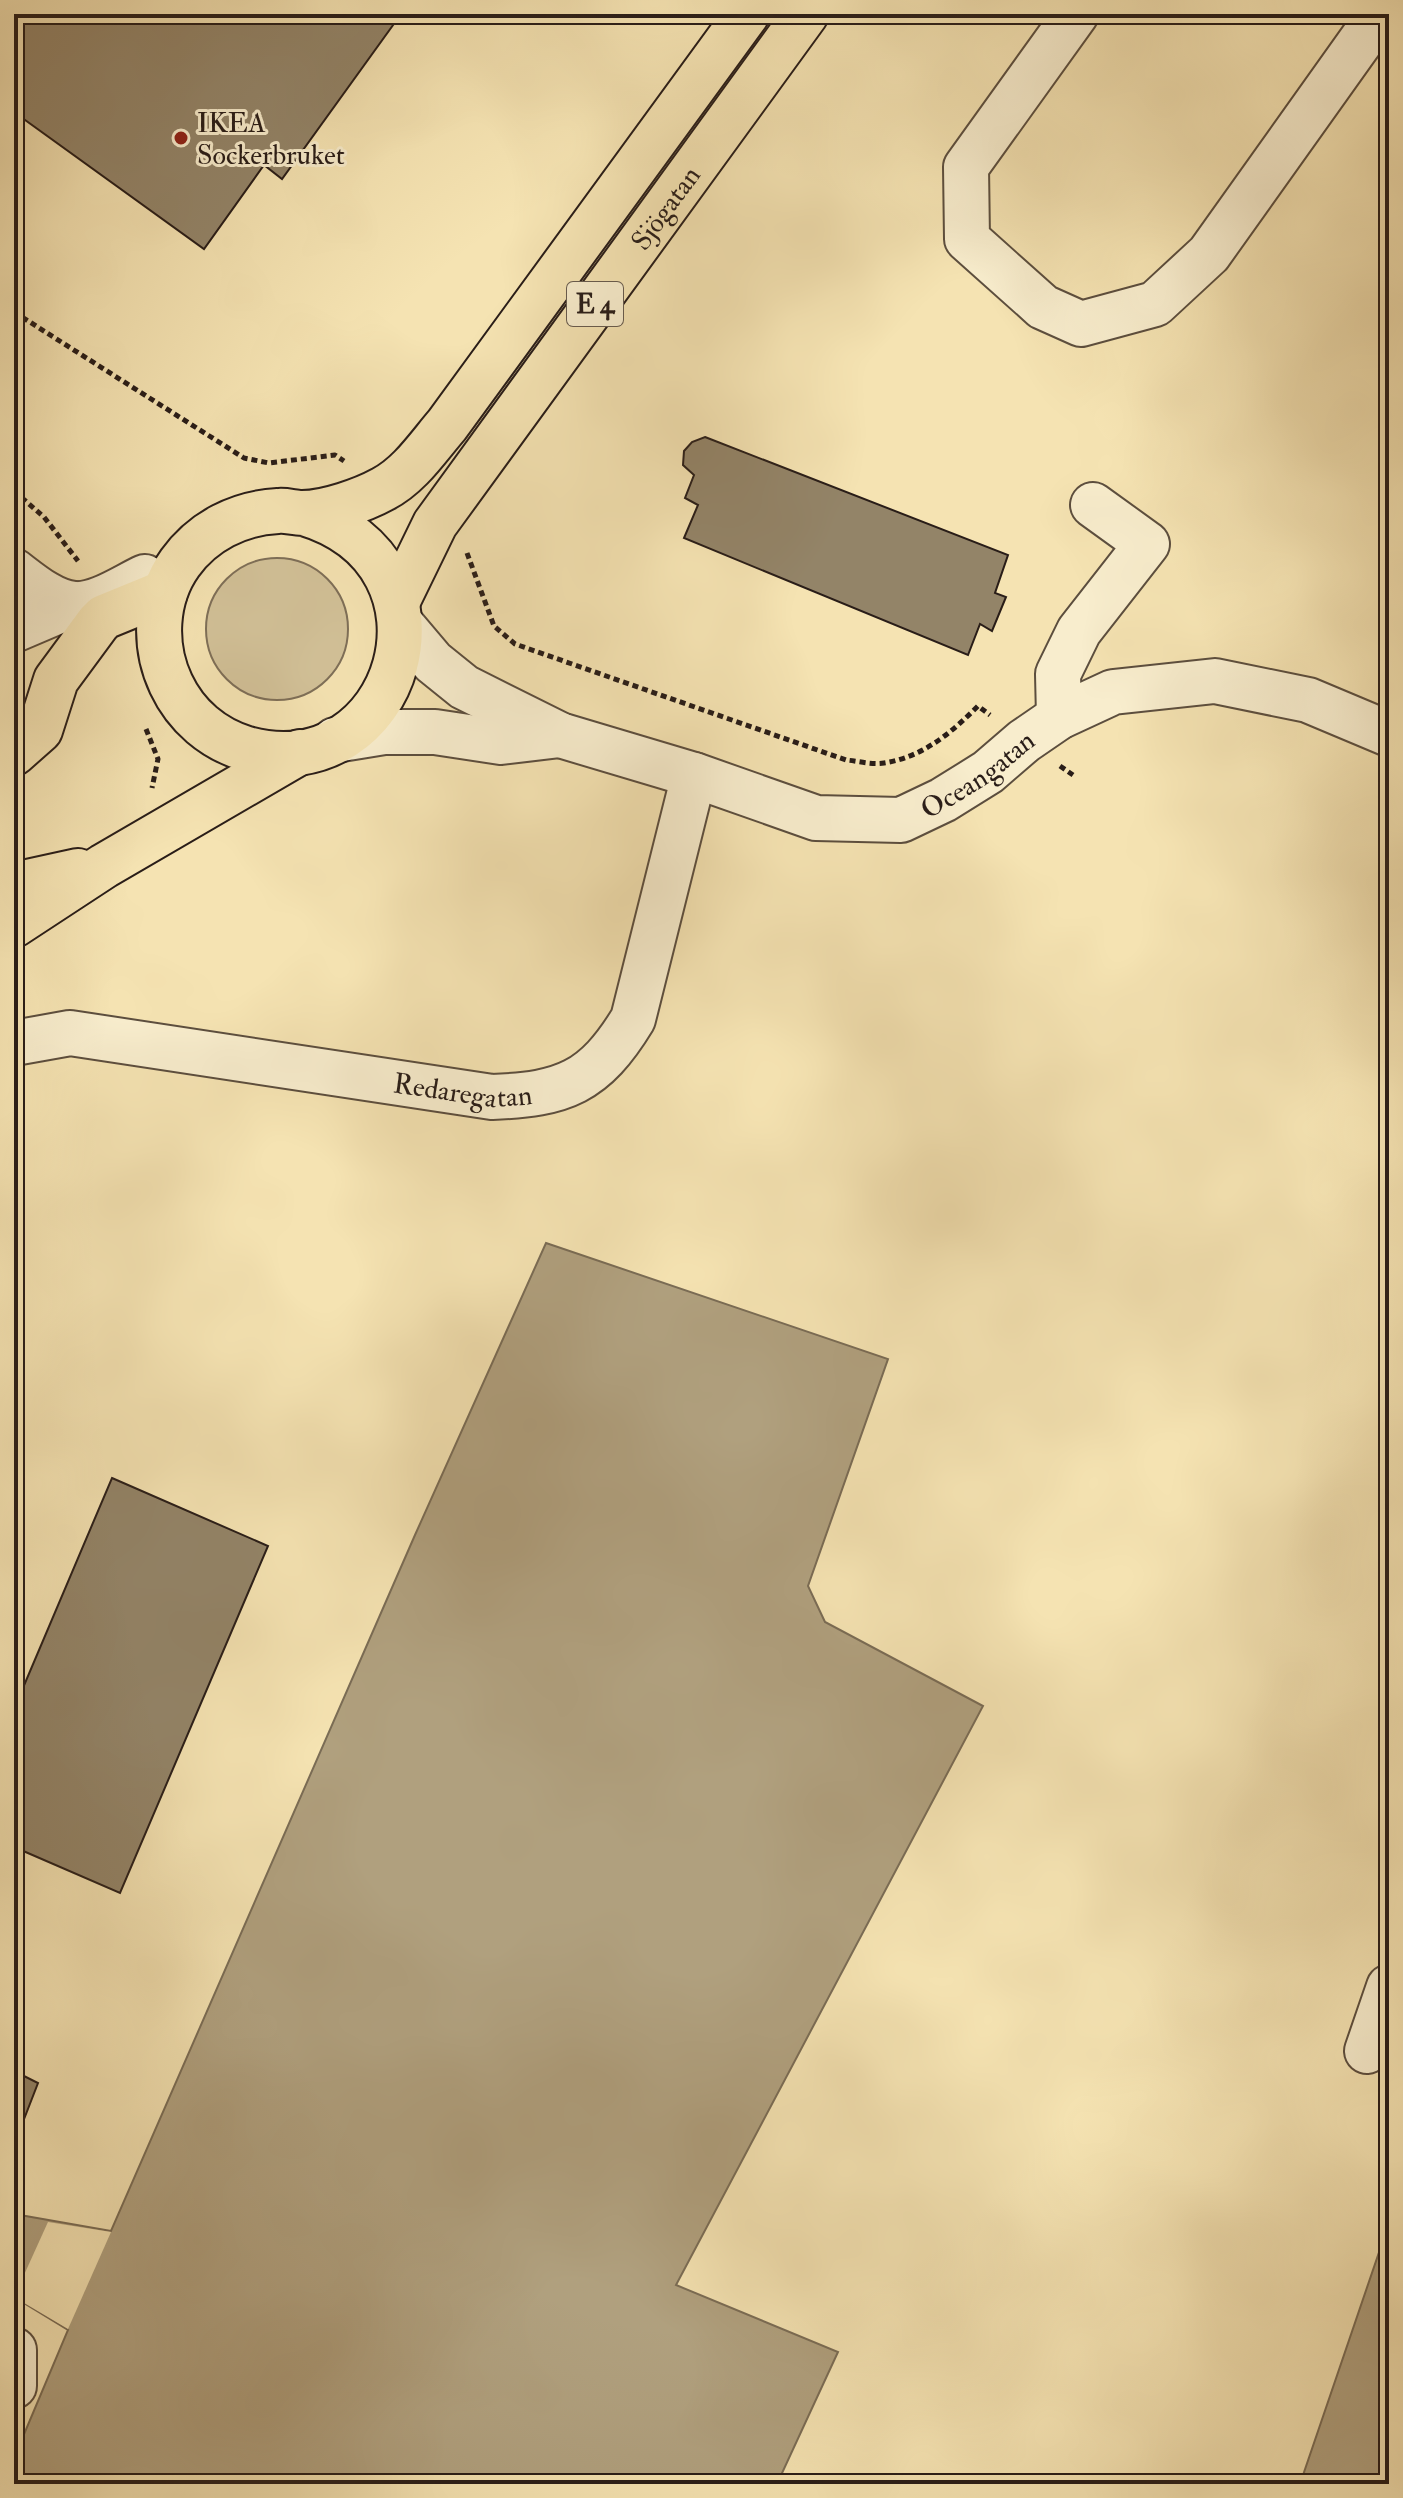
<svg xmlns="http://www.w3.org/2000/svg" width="1403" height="2498" font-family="'IM FELL Double Pica',serif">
<rect width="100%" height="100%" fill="#f5e3b2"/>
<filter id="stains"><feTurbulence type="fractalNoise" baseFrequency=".0025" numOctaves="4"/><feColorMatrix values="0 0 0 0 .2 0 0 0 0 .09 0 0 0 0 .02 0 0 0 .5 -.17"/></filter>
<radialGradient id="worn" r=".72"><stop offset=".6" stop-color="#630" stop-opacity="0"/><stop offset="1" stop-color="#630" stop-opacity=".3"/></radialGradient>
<circle fill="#d2c198" stroke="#7e6f58" stroke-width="2" cx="277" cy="629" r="71"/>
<g fill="#b0a07e" stroke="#7a6c55" stroke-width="2">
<path d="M546 1243 888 1359 808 1586 825 1622 983 1706 676 2285 838 2352 777 2484H14V2458L68 2330 14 2297V2214L111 2231 415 1535Z"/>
<path d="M1389 2223V2484H1300Z"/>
</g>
<path fill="#f5e3b2" d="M48 2222 111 2232 68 2329 14 2297Z"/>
<g fill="#938468" stroke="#291d18" stroke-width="2">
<path d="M14 14H401L282 179 264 165 204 249 14 112Z"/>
<path d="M705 437 1008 555 995 593 1006 597 992 631 980 624 968 655 684 538 698 505 685 498 694 475 683 465 684 451 692 442Z"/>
<path d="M112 1478 268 1546 120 1893 14 1847V1709Z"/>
<path d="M14 2071 38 2083 14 2145Z"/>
</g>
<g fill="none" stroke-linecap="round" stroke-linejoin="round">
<defs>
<g id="minor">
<path d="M1076 14 966 167 967 239 1043 307 1081 324 1155 304 1209 254 1380 14"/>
<path d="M14 571C31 584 52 602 74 604 97 606 125 586 145 577"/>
<path id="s1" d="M400 623 433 662 464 687 560 735 694 775 816 818 901 820 943 800 988 772 1024 741 1059 717 1113 692 1215 681 1308 700 1389 734"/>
<path d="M14 630 75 604"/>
<path d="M1059 717 1058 674 1079 631 1147 544 1093 505"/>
<path d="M335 740 384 732H435L501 742 560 735"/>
<path id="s2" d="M14 1043 70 1033 492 1097C564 1094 594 1083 633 1019L694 775"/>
<path d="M1367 2051 1389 1987"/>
<path d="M14 2350V2386"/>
</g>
<g id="highway">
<path d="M304 513C470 563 400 790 247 749 213 739 186 716 171 684 153 646 155 598 180 563 203 531 239 513 278 511 286 510 294 513 302 513 326 513 363 500 383 489 410 475 428 447 447 425L747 14"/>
<path id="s3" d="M397 602 435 524 806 14"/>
<path d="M14 753 40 730 56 680 98 623 104 617 165 592"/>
<path d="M14 885 78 871"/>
<path d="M14 925 104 866 300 752"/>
</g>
</defs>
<use href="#minor" stroke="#5c4e3e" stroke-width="48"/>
<use href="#highway" stroke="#291d18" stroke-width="48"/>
<g stroke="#291d18" stroke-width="5" stroke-dasharray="6 4" stroke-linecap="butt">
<path d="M14 312 244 458 269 463 335 455 344 461"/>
<path d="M14 491 44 517 78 561"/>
<path d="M467 553 494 626 515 644 846 760C858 761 872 765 884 763 923 757 951 733 978 706L990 715"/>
<path d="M146 729 158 759 152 788"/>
<path d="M1060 766 1073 775"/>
</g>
<use href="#minor" stroke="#f8edcd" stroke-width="44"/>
<use href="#highway" stroke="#f5e3b2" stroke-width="44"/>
</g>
<circle fill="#8f2418" stroke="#f8edcd" stroke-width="3" cx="181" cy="138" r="8"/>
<g text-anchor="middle" stroke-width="6" stroke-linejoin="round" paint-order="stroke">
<rect fill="#f8edcd" stroke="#675b4e" stroke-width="2" x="567" y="282" width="56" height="44" rx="6"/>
<g font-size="26" font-weight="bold" fill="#291d18">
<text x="595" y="313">E 4</text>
</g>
<g font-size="28" fill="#291d18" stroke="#f8edcd" text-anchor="start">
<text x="197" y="132">IKEA<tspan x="197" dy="32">Sockerbruket</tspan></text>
</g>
<g font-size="28" fill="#291d18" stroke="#f8edcd">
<text dy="10" stroke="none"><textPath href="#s3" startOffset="478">Sjögatan</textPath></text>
<text dy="10" stroke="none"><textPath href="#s1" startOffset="642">Oceangatan</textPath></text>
<text dy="10" stroke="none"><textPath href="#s2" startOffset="454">Redaregatan</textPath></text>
</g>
</g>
<rect width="1403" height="2498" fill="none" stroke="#f5e3b2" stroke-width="48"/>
<rect x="16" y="16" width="1371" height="2466" fill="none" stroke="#291d18" stroke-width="4"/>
<rect x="24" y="24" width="1355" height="2450" fill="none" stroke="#291d18" stroke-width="2"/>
<rect width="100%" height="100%" filter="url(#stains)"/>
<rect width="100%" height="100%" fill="url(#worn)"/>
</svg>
